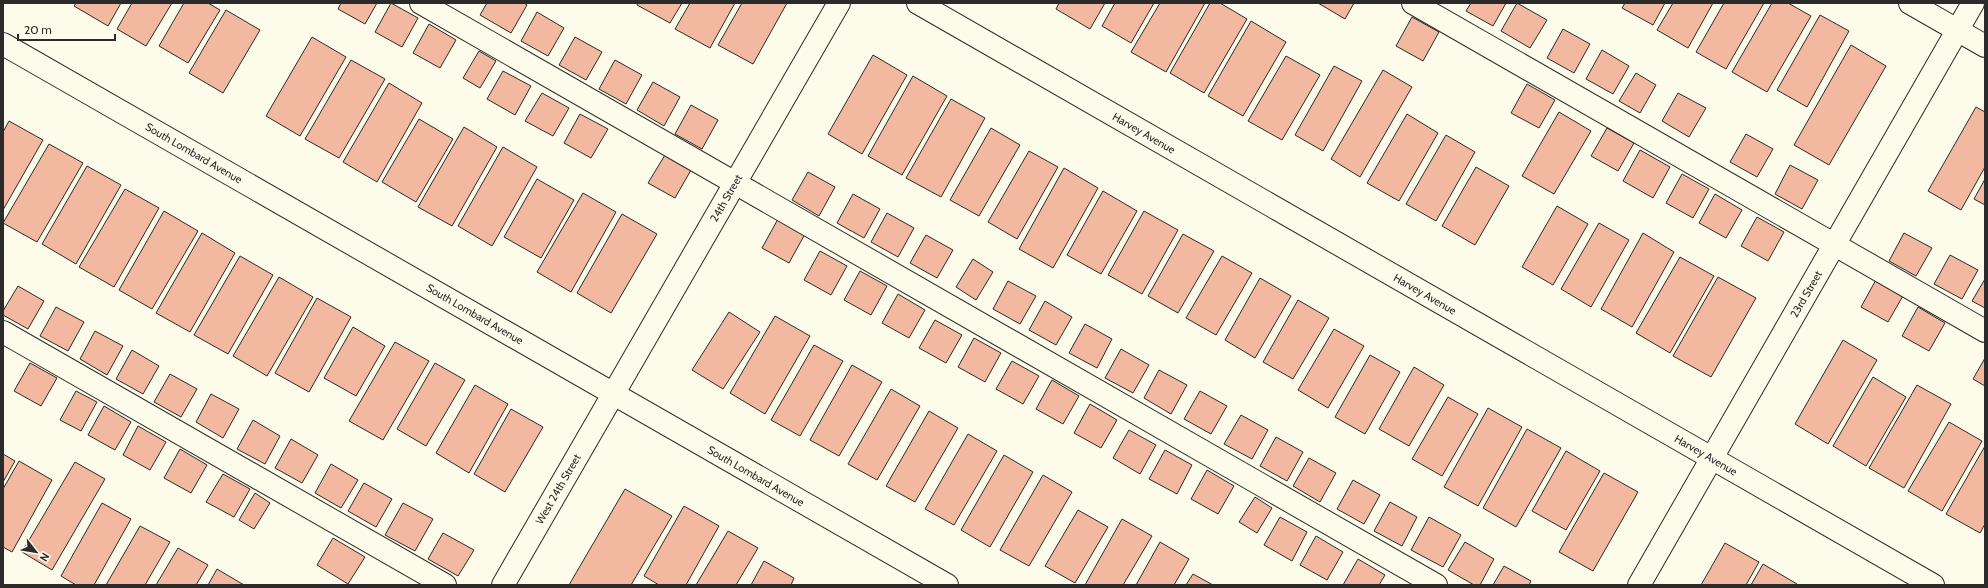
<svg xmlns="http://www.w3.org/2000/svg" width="1988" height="588" font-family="Cabin,sans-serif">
<rect width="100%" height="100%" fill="#fdfbea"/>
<g fill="#f2b8a0" stroke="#2b2b2b">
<path d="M76 3H121L108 26 74 6Z"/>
<path d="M132 3H172L146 46 117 29Z"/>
<path d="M184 3H208L220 10 188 63 159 46Z"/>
<path d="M341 3H377L365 24 338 9Z"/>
<path d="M391 3 418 18 402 47 375 32Z"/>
<path d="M487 3H524L527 5 511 33 480 15Z"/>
<path d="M638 3H682L670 23 637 5Z"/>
<path d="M690 3H735L710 48 675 29Z"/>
<path d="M742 3H787L753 64 718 45Z"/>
<path d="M1059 3H1105L1090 29 1056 9Z"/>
<path d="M1115 3H1154L1131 43 1102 26Z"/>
<path d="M1160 3H1205L1166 72 1131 52Z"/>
<path d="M1210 3H1220L1247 19 1204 93 1170 73Z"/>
<path d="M1318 3H1354L1345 19Z"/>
<path d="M1471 3H1506L1493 26 1466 11Z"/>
<path d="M1517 3 1547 20 1530 48 1501 31Z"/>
<path d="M1625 3H1665L1653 25 1622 8Z"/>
<path d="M1673 3H1713L1688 48 1657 30Z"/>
<path d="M1724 3H1764L1726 69 1696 52Z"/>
<path d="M1772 3H1788L1811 16 1767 92 1732 72Z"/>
<path d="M226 10 260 30 223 93 189 73Z"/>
<path d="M537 12 564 28 548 56 521 41Z"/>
<path d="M1820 15 1849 31 1807 107 1777 90Z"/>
<path d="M1412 17 1439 32 1423 61 1396 46Z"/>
<path d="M1251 21 1286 42 1243 116 1208 96Z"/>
<path d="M429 24 456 40 440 68 413 53Z"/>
<path d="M1563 29 1590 44 1574 73 1547 58Z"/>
<path d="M312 37 346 57 300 136 266 116Z"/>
<path d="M575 37 602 52 586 80 559 65Z"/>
<path d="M1851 45 1886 66 1829 165 1794 145Z"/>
<path d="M1602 50 1629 66 1613 94 1586 79Z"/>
<path d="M479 51 496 61 480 88 463 78Z"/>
<path d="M873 55 907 75 862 154 828 134Z"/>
<path d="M1286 56 1320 75 1282 140 1248 121Z"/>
<path d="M351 60 385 79 339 158 305 139Z"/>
<path d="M615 60 642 75 626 104 599 89Z"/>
<path d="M1334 66 1362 81 1323 151 1295 135Z"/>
<path d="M1383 70 1412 87 1360 177 1331 159Z"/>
<path d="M503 71 531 86 515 115 487 99Z"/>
<path d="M1636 73 1656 85 1640 113 1619 101Z"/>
<path d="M913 76 947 96 902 175 868 156Z"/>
<path d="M653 82 680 97 664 126 637 110Z"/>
<path d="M389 83 422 103 377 182 343 162Z"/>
<path d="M1527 84 1555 100 1539 128 1511 113Z"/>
<path d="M542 93 569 108 553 136 525 121Z"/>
<path d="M1678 93 1706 108 1689 137 1662 121Z"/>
<path d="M951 99 985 118 941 197 906 178Z"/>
<path d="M691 105 718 120 702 149 675 134Z"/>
<path d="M1976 107 1985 112V167L1961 210 1928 191Z"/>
<path d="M1559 112 1591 131 1554 194 1522 176Z"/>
<path d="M580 114 608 129 591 158 564 143Z"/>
<path d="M1407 114 1438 133 1399 201 1367 183Z"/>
<path d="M419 119 453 139 416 202 382 182Z"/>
<path d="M9 121 43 140 3 210V132Z"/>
<path d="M464 127 497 147 452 226 418 207Z"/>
<path d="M991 128 1020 145 979 216 950 200Z"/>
<path d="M1607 128 1634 143 1618 171 1591 156Z"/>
<path d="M1746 134 1773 149 1757 177 1730 162Z"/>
<path d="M1446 135 1475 152 1436 221 1406 204Z"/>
<path d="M49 144 83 163 37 242 3 223Z"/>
<path d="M503 147 537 167 492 246 458 226Z"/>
<path d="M1640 150 1670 167 1653 198 1623 181Z"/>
<path d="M1029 151 1058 167 1017 239 988 222Z"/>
<path d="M665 155 691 170 675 198 648 183Z"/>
<path d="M1790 165 1818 180 1802 209 1775 194Z"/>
<path d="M87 166 121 185 76 264 42 244Z"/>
<path d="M1476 167 1509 186 1475 245 1442 226Z"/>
<path d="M1064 168 1098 188 1053 268 1019 249Z"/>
<path d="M808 172 835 187 819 216 792 200Z"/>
<path d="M1682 174 1709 189 1693 218 1666 203Z"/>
<path d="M537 179 574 200 541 258 504 237Z"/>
<path d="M1985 179V205L1974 199Z"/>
<path d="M125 189 159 208 114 287 79 267Z"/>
<path d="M1103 191 1137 211 1101 274 1067 255Z"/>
<path d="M583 193 616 212 571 292 537 272Z"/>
<path d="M853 194 880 209 864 238 837 223Z"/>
<path d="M1715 194 1742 210 1726 238 1699 223Z"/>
<path d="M1557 206 1588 224 1553 285 1522 267Z"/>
<path d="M164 211 198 231 152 309 119 290Z"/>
<path d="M1144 211 1178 230 1142 294 1108 275Z"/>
<path d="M887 213 914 228 898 257 871 242Z"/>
<path d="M622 214 657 234 611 313 577 293Z"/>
<path d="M1757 217 1784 232 1768 261 1741 246Z"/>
<path d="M778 219 805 234 789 263 762 248Z"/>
<path d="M1599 223 1629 240 1591 307 1561 289Z"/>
<path d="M202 233 235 253 190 332 156 313Z"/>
<path d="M1643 233 1674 252 1632 327 1601 309Z"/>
<path d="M1904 233 1932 248 1916 276 1889 261Z"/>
<path d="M1183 234 1214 251 1178 313 1148 296Z"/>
<path d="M926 235 953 250 937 278 910 263Z"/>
<path d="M820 251 847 266 831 295 804 280Z"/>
<path d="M1950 255 1978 270 1962 299 1934 284Z"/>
<path d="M240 256 273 275 228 354 194 335Z"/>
<path d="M1222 256 1252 273 1216 335 1186 318Z"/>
<path d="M1680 257 1714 276 1670 353 1636 333Z"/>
<path d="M973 259 993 272 976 300 956 287Z"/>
<path d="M860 271 887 286 871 315 844 300Z"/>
<path d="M279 277 313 297 267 376 233 356Z"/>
<path d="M1718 277 1756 298 1711 377 1673 356Z"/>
<path d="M1260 278 1291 296 1255 358 1225 340Z"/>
<path d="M1877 278 1904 294 1888 322 1861 307Z"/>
<path d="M1985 279V308L1972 301Z"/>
<path d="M1008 281 1036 296 1020 324 993 309Z"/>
<path d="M18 286 44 301 28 329 3 315V311Z"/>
<path d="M898 294 925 310 909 338 882 323Z"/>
<path d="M317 298 351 317 309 392 275 373Z"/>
<path d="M1298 300 1329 318 1293 379 1263 362Z"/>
<path d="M1045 301 1072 317 1056 345 1029 330Z"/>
<path d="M56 307 84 322 68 351 40 336Z"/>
<path d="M1918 307 1945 323 1929 351 1902 336Z"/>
<path d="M729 312 760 332 723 389 692 370Z"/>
<path d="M775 316 810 336 765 414 730 393Z"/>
<path d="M935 320 962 335 946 363 919 348Z"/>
<path d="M1085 324 1112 339 1097 368 1069 353Z"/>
<path d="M353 327 385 346 356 396 324 378Z"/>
<path d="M1334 329 1364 346 1328 408 1298 390Z"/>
<path d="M95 331 123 346 107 375 80 359Z"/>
<path d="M974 338 1001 353 985 382 958 367Z"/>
<path d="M1843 340 1877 360 1828 444 1795 424Z"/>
<path d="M395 342 429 361 383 440 349 421Z"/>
<path d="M814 345 843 361 800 436 771 420Z"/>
<path d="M1121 349 1149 365 1133 393 1105 378Z"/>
<path d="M132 350 159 366 143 394 116 379Z"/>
<path d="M1370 355 1400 372 1365 434 1335 417Z"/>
<path d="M1985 358V386L1973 379Z"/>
<path d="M1012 361 1039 376 1023 404 996 389Z"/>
<path d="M30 363 57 378 41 406 14 391Z"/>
<path d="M435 363 465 380 426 446 397 429Z"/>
<path d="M852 365 882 382 839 456 810 440Z"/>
<path d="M1414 367 1444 385 1409 446 1379 429Z"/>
<path d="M1159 370 1187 385 1171 414 1144 398Z"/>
<path d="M170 374 197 389 181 417 154 402Z"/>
<path d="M1873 377 1906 397 1866 466 1833 446Z"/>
<path d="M1052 380 1079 396 1063 424 1036 409Z"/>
<path d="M475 385 508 404 469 473 436 453Z"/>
<path d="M1917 385 1951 404 1904 488 1869 468Z"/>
<path d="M891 389 920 406 877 480 848 464Z"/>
<path d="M76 391 97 402 81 431 60 420Z"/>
<path d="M1200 391 1227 406 1211 434 1184 419Z"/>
<path d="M211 394 239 409 223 438 196 422Z"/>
<path d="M1448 397 1478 414 1442 476 1412 459Z"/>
<path d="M1090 404 1117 420 1101 448 1074 433Z"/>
<path d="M104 406 131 422 115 450 88 435Z"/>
<path d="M1488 408 1522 427 1478 506 1444 487Z"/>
<path d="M511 409 543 427 505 492 474 474Z"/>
<path d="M929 411 958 428 915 502 886 486Z"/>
<path d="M1241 415 1268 430 1252 459 1224 444Z"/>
<path d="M253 420 280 436 265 464 237 449Z"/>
<path d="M1949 422 1982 441 1942 511 1908 491Z"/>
<path d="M138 426 166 442 150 470 123 455Z"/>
<path d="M1527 429 1561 448 1516 527 1483 508Z"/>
<path d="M1129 430 1156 445 1140 474 1113 458Z"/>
<path d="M968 434 997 451 954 525 925 509Z"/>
<path d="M1276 437 1303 452 1287 481 1260 466Z"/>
<path d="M291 439 318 455 302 483 275 468Z"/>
<path d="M1985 446V524L1980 533 1946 514Z"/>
<path d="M180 449 207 465 191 493 164 478Z"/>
<path d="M1165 450 1192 465 1177 494 1149 479Z"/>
<path d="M1566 451 1600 471 1566 530 1532 511Z"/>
<path d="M3 454 15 461 3 482Z"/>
<path d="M1004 455 1033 472 990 547 961 530Z"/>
<path d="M1309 458 1336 473 1320 502 1293 486Z"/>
<path d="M19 461 52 480 12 552 3 547V489Z"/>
<path d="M75 462 105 479 52 570 22 552Z"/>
<path d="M331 464 358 480 341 508 315 493Z"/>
<path d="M1207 470 1234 486 1218 514 1191 499Z"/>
<path d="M1604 473 1638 492 1593 571 1559 552Z"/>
<path d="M223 474 250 489 234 517 206 502Z"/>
<path d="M1043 475 1072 492 1029 566 1000 550Z"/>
<path d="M1353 480 1380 495 1364 524 1337 509Z"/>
<path d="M364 483 392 499 376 527 348 511Z"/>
<path d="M625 489 672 516 631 585H569Z"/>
<path d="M255 493 270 503 254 529 239 520Z"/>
<path d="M1255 497 1272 508 1257 533 1239 522Z"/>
<path d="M1390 502 1417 517 1402 546 1374 531Z"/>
<path d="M102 503 131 519 94 585H76L61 576Z"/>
<path d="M403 503 433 519 415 551 385 535Z"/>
<path d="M684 506 719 526 686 585H659L644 576Z"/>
<path d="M1078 510 1108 527 1075 583 1045 566Z"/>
<path d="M1280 517 1307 532 1292 561 1264 545Z"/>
<path d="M1429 517 1461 535 1443 567 1411 550Z"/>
<path d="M1122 519 1152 536 1123 585H1085Z"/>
<path d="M140 526 170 542 145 585H106Z"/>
<path d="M728 531 758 548 736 585H696Z"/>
<path d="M443 533 474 550 458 576 428 559Z"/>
<path d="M1316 536 1343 552 1327 580 1300 565Z"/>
<path d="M333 538 365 557 348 584 317 565Z"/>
<path d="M1160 542 1189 559 1174 585H1136Z"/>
<path d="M1465 542 1494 559 1480 585H1474L1448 570Z"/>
<path d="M1725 543 1759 562 1746 585H1701Z"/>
<path d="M178 548 208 565 196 585H156Z"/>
<path d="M1358 559 1385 575 1379 585H1343Z"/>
<path d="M764 561 794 578 791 585H751Z"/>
<path d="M1763 564 1797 584 1796 585H1751Z"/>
<path d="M1504 566 1531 581 1529 585H1493Z"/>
<path d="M217 569 244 585H208Z"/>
<path d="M1193 574 1213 585H1186Z"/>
</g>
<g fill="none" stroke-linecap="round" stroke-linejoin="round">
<defs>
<g id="minor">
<path d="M421 3 1436 585"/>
<path d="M918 3 1933 585"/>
<path d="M1413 3 1985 331"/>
<path d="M1910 3 1985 46"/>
<path d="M3 44 947 585"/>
<path d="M3 332 445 585"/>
<path d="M503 585 839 3"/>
<path d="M1639 585 1973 3"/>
</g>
</defs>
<use href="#minor" stroke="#2b2b2b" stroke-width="24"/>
<use href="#minor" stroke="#fdfbea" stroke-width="22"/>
</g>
<g text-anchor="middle" stroke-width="3" stroke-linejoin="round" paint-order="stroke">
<g font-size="11" fill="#2b2b2b" stroke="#fdfbea">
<text transform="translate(1144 133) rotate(30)" y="4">Harvey Avenue</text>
<text transform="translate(194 153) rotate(30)" y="4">South Lombard Avenue</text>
<text transform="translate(726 198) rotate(-60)" y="4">24th Street</text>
<text transform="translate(1425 294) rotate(30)" y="4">Harvey Avenue</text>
<text transform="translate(1806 294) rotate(-60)" y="4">23rd Street</text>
<text transform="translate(475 314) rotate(30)" y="4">South Lombard Avenue</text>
<text transform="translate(1706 455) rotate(30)" y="4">Harvey Avenue</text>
<text transform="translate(756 476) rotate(30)" y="4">South Lombard Avenue</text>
<text transform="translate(558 489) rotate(-60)" y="4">West 24th Street</text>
</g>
</g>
<rect width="1988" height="588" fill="none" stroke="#2b2b2b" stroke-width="8"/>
<g transform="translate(36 552) rotate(121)" stroke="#fdfbea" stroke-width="3" paint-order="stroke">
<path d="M0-3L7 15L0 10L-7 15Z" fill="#2b2b2b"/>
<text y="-6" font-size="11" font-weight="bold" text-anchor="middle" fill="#2b2b2b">N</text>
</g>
<path d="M18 34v6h97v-6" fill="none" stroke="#2b2b2b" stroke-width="2"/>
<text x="24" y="34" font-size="12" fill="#2b2b2b" stroke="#fdfbea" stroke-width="3" paint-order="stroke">20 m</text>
</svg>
